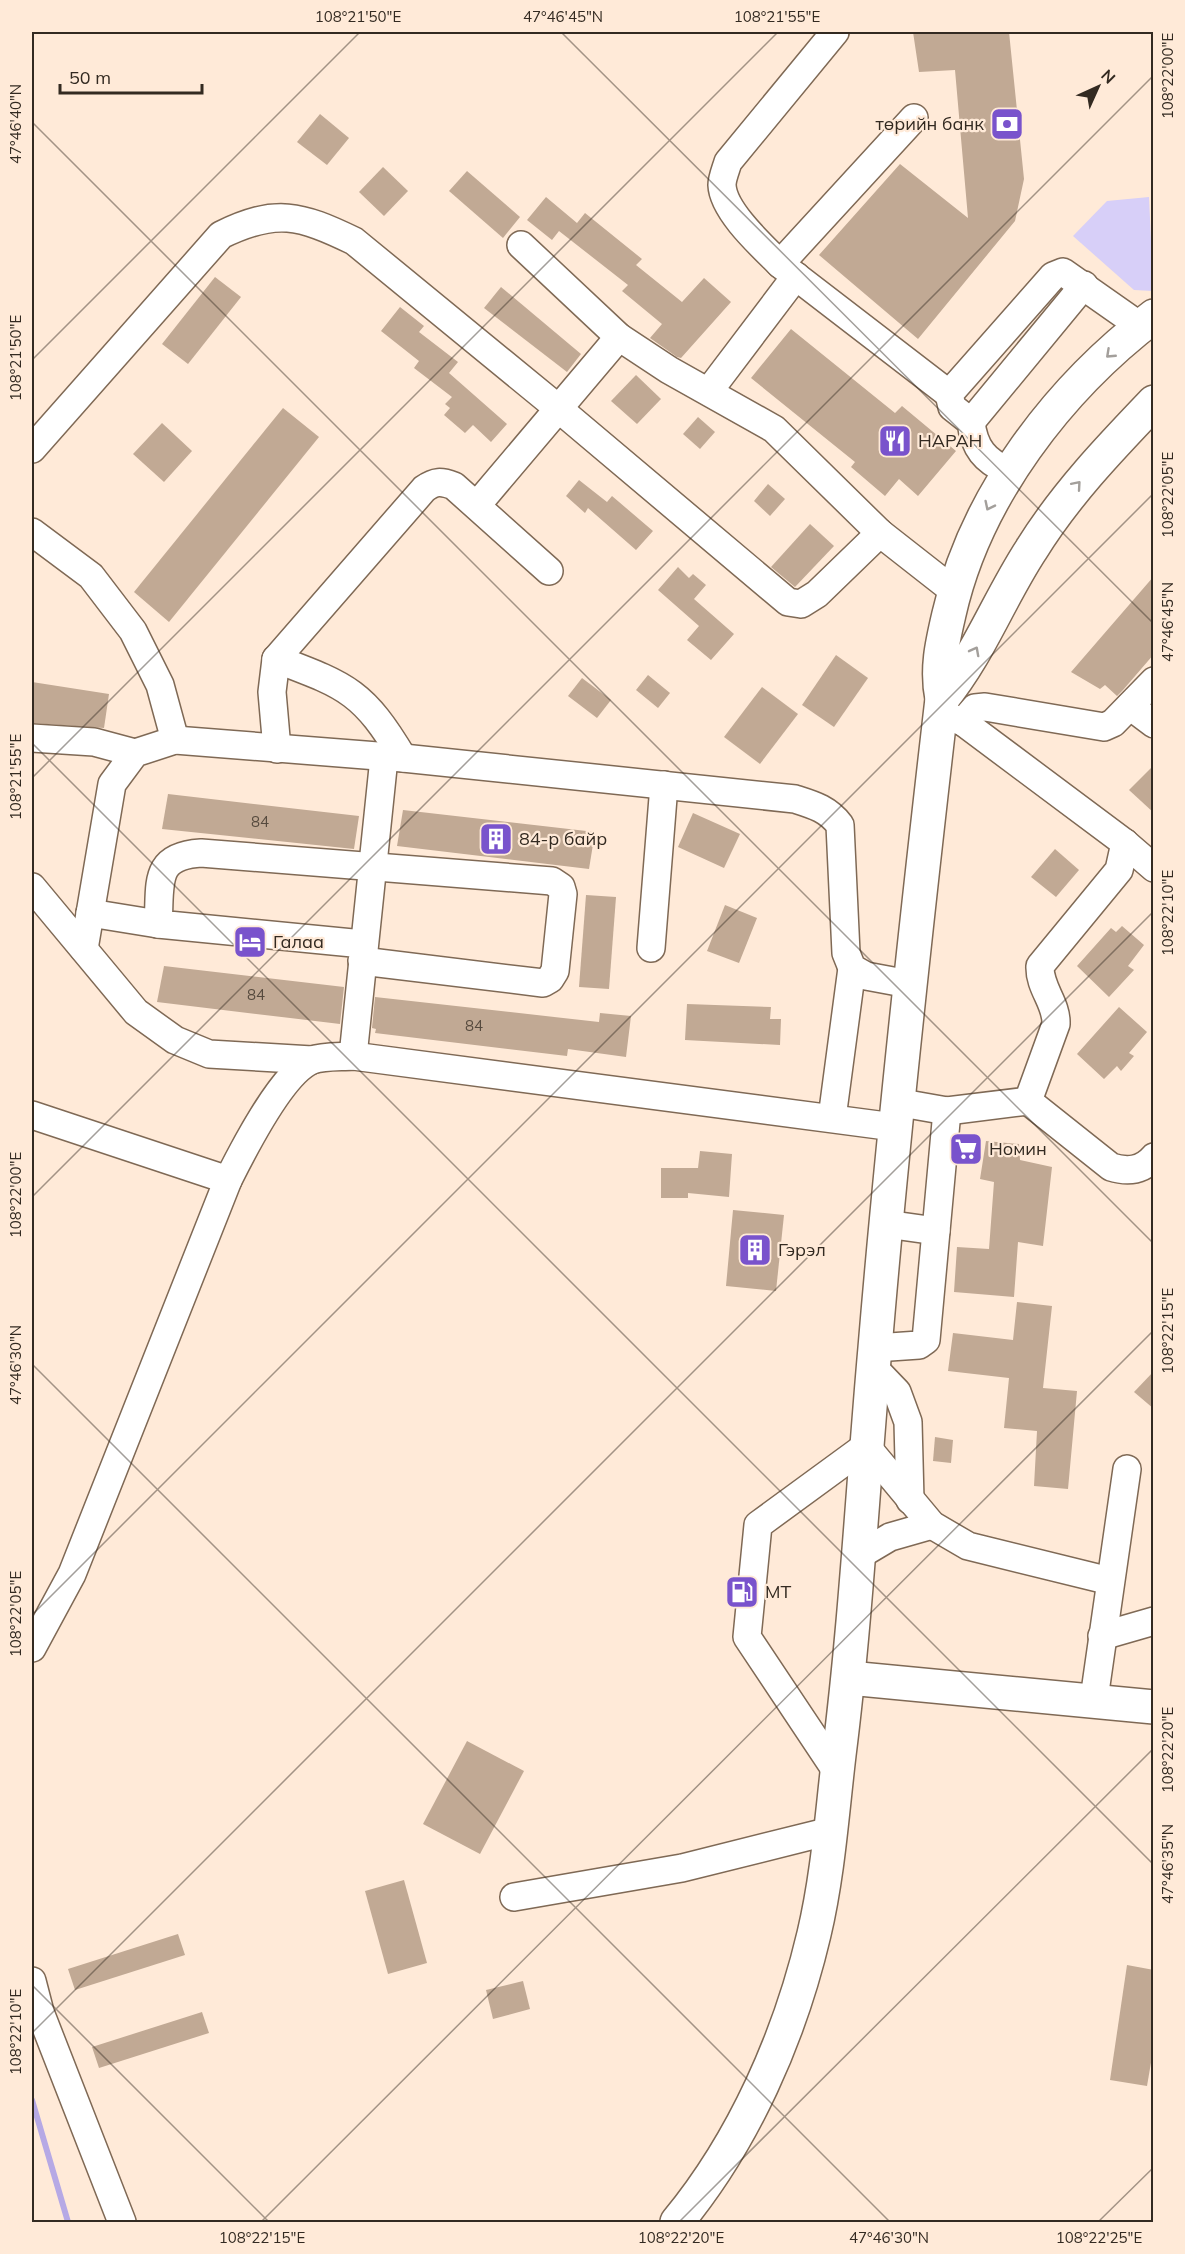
<svg xmlns="http://www.w3.org/2000/svg" width="1185" height="2254" font-family="Mulish,sans-serif">
<rect width="100%" height="100%" fill="#ffead8"/>
<path fill="#d7cff8" d="M1149 197 1153 283V291L1134 290 1073 236 1107 201Z"/>
<g fill="none" stroke-linecap="round" stroke-linejoin="round">
<path stroke="#b6a9e5" stroke-width="6" d="M32 2100 68 2222"/>
</g>
<g fill="#c1a994">
<path d="M913 32H1009L1024 179 1015 221 918 339 819 255 900 164 968 218 955 70 919 72Z"/>
<path d="M320 114 349 138 327 165 297 142Z"/>
<path d="M383 167 408 191 384 216 359 192Z"/>
<path d="M467 171 520 217 503 238 449 191Z"/>
<path d="M546 197 577 223 585 213 642 259 636 265 682 302 704 278 731 302 681 358 677 357 650 338 662 324 622 291 628 285 559 231 552 240 527 220Z"/>
<path d="M215 277 241 297 188 364 162 344Z"/>
<path d="M501 287 581 354 567 372 484 308Z"/>
<path d="M400 307 424 326 419 332 458 362 449 373 507 424 491 442 473 425 465 433 444 415 450 408 445 404 452 397 414 368 419 361 381 331Z"/>
<path d="M791 329 895 413 902 406 956 451 918 496 899 479 885 496 851 467 855 462 751 378Z"/>
<path d="M636 375 661 399 637 424 611 401Z"/>
<path d="M283 408 319 437 169 622 134 592Z"/>
<path d="M698 417 715 432 700 449 683 434Z"/>
<path d="M162 423 192 451 164 482 133 454Z"/>
<path d="M579 480 607 502 612 496 653 531 636 550 588 508 585 513 566 496Z"/>
<path d="M768 484 785 499 770 516 754 501Z"/>
<path d="M810 524 834 546 795 587 771 567Z"/>
<path d="M678 567 689 578 693 574 706 585 694 599 734 634 711 660 687 640 699 626 658 590Z"/>
<path d="M1154 576V654L1123 690 1117 696 1105 685 1100 689 1071 672Z"/>
<path d="M836 655 868 678 834 727 802 705Z"/>
<path d="M648 675 670 693 658 708 636 690Z"/>
<path d="M582 678 611 700 597 718 568 696Z"/>
<path d="M32 682 109 694 104 728 32 723Z"/>
<path d="M762 687 798 714 760 764 724 737Z"/>
<path d="M1154 765V813L1129 790Z"/>
<path d="M168 794 359 816 354 849 162 829Z"/>
<path d="M403 810 595 832 589 869 397 846Z"/>
<path d="M693 813 740 834 724 868 678 847Z"/>
<path d="M1055 849 1079 870 1056 897 1031 877Z"/>
<path d="M586 895 616 897 609 989 579 987Z"/>
<path d="M725 905 757 918 739 963 707 951Z"/>
<path d="M1122 926 1144 945 1128 966 1134 970 1109 997 1077 966 1111 928 1116 932Z"/>
<path d="M164 966 344 987 340 1024 157 1002Z"/>
<path d="M375 997 599 1022 600 1013 631 1016 626 1057 568 1049 567 1056 375 1033 376 1029 372 1028Z"/>
<path d="M687 1004 771 1007 770 1019H781L780 1045 685 1040Z"/>
<path d="M1119 1007 1147 1032 1129 1053 1134 1056 1121 1071 1117 1066 1104 1079 1077 1054Z"/>
<path d="M986 1141 1019 1144 1020 1160 1052 1167 1043 1246 1018 1242 1014 1297 954 1292 957 1247 989 1249 994 1182 980 1179Z"/>
<path d="M700 1151 732 1154 729 1197 688 1193V1198H661V1168H698Z"/>
<path d="M733 1210 784 1215 776 1291 726 1286Z"/>
<path d="M1017 1302 1052 1306 1043 1388 1077 1391 1068 1489 1034 1486 1037 1431 1004 1428 1009 1378 948 1371 953 1333 1013 1340Z"/>
<path d="M1154 1371V1409L1134 1392Z"/>
<path d="M935 1437 953 1440 951 1463 933 1461Z"/>
<path d="M467 1741 524 1771 480 1854 423 1824Z"/>
<path d="M404 1880 427 1963 388 1974 365 1891Z"/>
<path d="M178 1934 185 1955 75 1990 68 1969Z"/>
<path d="M1127 1965 1154 1970V2045L1147 2086 1110 2080Z"/>
<path d="M523 1981 530 2009 493 2019 486 1990Z"/>
<path d="M202 2012 209 2033 99 2068 92 2047Z"/>
</g>
<g fill="none" stroke-linecap="round" stroke-linejoin="round">
<defs>
<g id="minor">
<path d="M835 32 728 162C726 169 722 178 722 185 723 211 762 246 780 264L949 394"/>
<path d="M521 245 619 337 669 370 774 429 880 533 954 591"/>
<path d="M780 264 914 118"/>
<path d="M709 391 796 276"/>
<path d="M971 422 1084 285"/>
<path d="M32 449 221 235C276 208 300 215 354 241L559 409 788 602 801 604 817 594 880 533"/>
<path d="M1008 471C985 461 974 448 971 422L952 407 949 394 1053 276 1063 272 1140 326"/>
<path d="M477 505 619 337"/>
<path d="M32 532 91 576 133 631 160 685 175 740"/>
<path d="M276 659C347 686 363 691 403 758"/>
<path d="M1130 706 1154 724"/>
<path d="M940 713 963 722 1125 843 1154 868"/>
<path d="M963 722 975 708 985 707 1104 727 1113 723 1154 681"/>
<path d="M32 738 94 742 135 753"/>
<path d="M277 749 272 692 276 659 424 489C435 481 441 481 454 486L549 571"/>
<path d="M32 887 136 1012 175 1040 209 1054 312 1060"/>
<path d="M90 913 158 924"/>
<path d="M651 948 664 785"/>
<path d="M84 949 112 784 135 753 175 740 403 758 795 799C814 805 828 809 840 825L846 953 852 968 866 976 909 984"/>
<path d="M362 961 543 983 550 979 555 971 563 894 561 887 552 881 201 853C152 856 161 884 158 924L363 944"/>
<path d="M353 1056 384 758"/>
<path d="M1028 1101 1111 1167C1127 1172 1142 1171 1154 1157"/>
<path d="M896 1102 947 1111 1028 1101 1056 1024C1057 1003 1039 988 1040 966L1119 870 1125 843"/>
<path d="M32 1115 228 1180C242 1152 282 1073 312 1060 323 1056 341 1057 353 1056L894 1127"/>
<path d="M832 1118 852 968"/>
<path d="M886 1224 936 1231"/>
<path d="M875 1348 919 1345 926 1340 947 1111"/>
<path d="M873 1367 897 1392 908 1422 910 1500"/>
<path d="M858 1556 890 1537 932 1525"/>
<path d="M1102 1636 1154 1621"/>
<path d="M32 1648 72 1574 228 1180"/>
<path d="M1094 1699 1127 1469"/>
<path d="M837 1772 747 1637 758 1525 866 1446 932 1525 968 1546 1110 1581"/>
<path d="M514 1897 682 1868 830 1831"/>
<path d="M32 1981 40 2012 122 2222"/>
</g>
<g id="major">
<path d="M942 699C979 654 999 599 1031 550 1065 495 1109 449 1154 402"/>
<path d="M849 1678 1154 1707"/>
<path d="M677 2222C744 2141 790 2036 814 1934 828 1875 832 1814 839 1755 856 1620 863 1483 875 1348 893 1131 917 915 942 699 936 669 942 644 949 614 975 497 1059 388 1154 316"/>
</g>
</defs>
<use href="#minor" stroke="#7f6955" stroke-width="30"/>
<use href="#major" stroke="#7f6955" stroke-width="36"/>
<use href="#minor" stroke="#fff" stroke-width="27"/>
<use href="#major" stroke="#fff" stroke-width="33"/>
</g>
<defs><path id="oneway-chevron" d="M-2-3.5L2.5 0L-2 3.5" fill="none" stroke-width="1.6" stroke-linecap="round" stroke-linejoin="round" transform="scale(1.5)"/></defs>
<g stroke="#a39f9b">
<use href="#oneway-chevron" transform="translate(1110 354) rotate(137)"/>
<use href="#oneway-chevron" transform="translate(1077 485) rotate(-49)"/>
<use href="#oneway-chevron" transform="translate(989 506) rotate(116)"/>
<use href="#oneway-chevron" transform="translate(975 651) rotate(-62)"/>
</g>
<path fill="none" stroke="#332a21" stroke-width="1.5" stroke-opacity="0.45" d="M561 32 1154 624M32 122 1154 1244M32 360 360 32M32 743 1154 1865M32 778 778 32M32 1197 1154 75M32 1364 890 2222M32 1615 1154 493M32 1985 269 2222M32 2033 1154 911M261 2222 1154 1330M679 2222 1154 1748M1098 2222 1154 2167"/>
<defs>
<symbol id="bank-square" viewBox="-11 -11 22 22"><rect x="-9" y="-9" width="18" height="18" rx="4" fill="#7953cc" stroke="#ffead8"/><path d="M-6-4H6V4H-6ZM0-2.3a2.3 2.3 0 1 0 0 4.6a2.3 2.3 0 1 0 0-4.6Z" fill="#fff"/></symbol>
<symbol id="restaurant-square" viewBox="-11 -11 22 22"><rect x="-9" y="-9" width="18" height="18" rx="4" fill="#7953cc" stroke="#ffead8"/><path d="M-5-6h1v4h1v-4h1v4h1v-4h1v5L-1.5 .5V6h-2V.5L-5-1ZM5-6V6H3V1.5H1.5Q1.5-4 5-6Z" fill="#fff"/></symbol>
<symbol id="building-square" viewBox="-11 -11 22 22"><rect x="-9" y="-9" width="18" height="18" rx="4" fill="#7953cc" stroke="#ffead8"/><path d="M-4-6H4V6H1V3H-1V6H-4ZM-2.5-4.3h1.7v1.8h-1.7ZM.8-4.3h1.7v1.8H.8ZM-2.5-1h1.7V.8h-1.7ZM.8-1h1.7V.8H.8Z" fill="#fff"/></symbol>
<symbol id="hotel-square" viewBox="-11 -11 22 22"><rect x="-9" y="-9" width="18" height="18" rx="4" fill="#7953cc" stroke="#ffead8"/><path d="M-6-4.5h1.5V1H6V5H4.5V3h-9V5H-6ZM-4 0a1.8 1.8 0 1 1 3.6 0ZM.5 0V-2.5h3Q6-2.5 6 0Z" fill="#fff"/></symbol>
<symbol id="supermarket-square" viewBox="-11 -11 22 22"><rect x="-9" y="-9" width="18" height="18" rx="4" fill="#7953cc" stroke="#ffead8"/><path d="M-6-5.5h2.5l.6 2H6L4.5 2H-2.5L-4.4-4H-6ZM-1.5 3.2a1.3 1.3 0 1 0 .1 0ZM3 3.2a1.3 1.3 0 1 0 .1 0Z" fill="#fff"/></symbol>
<symbol id="fuel-square" viewBox="-11 -11 22 22"><rect x="-9" y="-9" width="18" height="18" rx="4" fill="#7953cc" stroke="#ffead8"/><path d="M-5.5-6h7V0h2V4h1.3V-2.5L3-4.5l.8-.8L6-3V5H2.5V1h-1V6h-7ZM-4.2-4.7v3.2H.2V-4.7Z" fill="#fff"/></symbol>
</defs>
<g fill-rule="evenodd">
<use href="#bank-square" x="988" y="105" width="38" height="38"/>
<use href="#restaurant-square" x="876" y="422" width="38" height="38"/>
<use href="#building-square" x="477" y="820" width="38" height="38"/>
<use href="#hotel-square" x="231" y="923" width="38" height="38"/>
<use href="#supermarket-square" x="947" y="1130" width="38" height="38"/>
<use href="#building-square" x="736" y="1231" width="38" height="38"/>
<use href="#fuel-square" x="723" y="1573" width="38" height="38"/>
</g>
<g text-anchor="middle" stroke-width="4.5" stroke-linejoin="round" paint-order="stroke">
<g font-size="15" fill="#564a3e">
<text x="260" y="827">84</text>
<text x="256" y="1000">84</text>
<text x="474" y="1031">84</text>
</g>
<g font-size="18" fill="#332a21" stroke="#ffead8" text-anchor="start">
<text x="984" y="130" text-anchor="end">төрийн банк</text>
<text x="918" y="447">НАРАН</text>
<text x="519" y="845">84-р байр</text>
<text x="273" y="948">Галаа</text>
<text x="989" y="1155">Номин</text>
<text x="778" y="1256">Гэрэл</text>
<text x="765" y="1598">МТ</text>
</g>
</g>
<rect width="1185" height="2254" fill="none" stroke="#ffead8" stroke-width="66"/>
<g transform="translate(1098 87) rotate(45)" stroke="#ffead8" stroke-width="4.5" paint-order="stroke">
<path d="M0-4.5L10 22L0 15L-10 22Z" fill="#332a21"/>
<text y="-9" font-size="16" font-weight="bold" text-anchor="middle" fill="#332a21">N</text>
</g>
<path d="M60 84v9h142v-9" fill="none" stroke="#332a21" stroke-width="3"/>
<text x="69" y="84" font-size="18" fill="#332a21" stroke="#ffead8" stroke-width="4.5" paint-order="stroke">50 m</text>
<rect x="33" y="33" width="1119" height="2188" fill="none" stroke="#332a21" stroke-width="2"/>
<g font-size="15" text-anchor="middle" fill="#332a21">
<text x="358" y="22">108°21'50"E</text>
<text x="563" y="22">47°46'45"N</text>
<text x="777" y="22">108°21'55"E</text>
<text transform="translate(1168 76) rotate(-90)" y="5">108°22'00"E</text>
<text transform="translate(16 124) rotate(-90)" y="5">47°46'40"N</text>
<text transform="translate(16 358) rotate(-90)" y="5">108°21'50"E</text>
<text transform="translate(1168 495) rotate(-90)" y="5">108°22'05"E</text>
<text transform="translate(1168 622) rotate(-90)" y="5">47°46'45"N</text>
<text transform="translate(16 777) rotate(-90)" y="5">108°21'55"E</text>
<text transform="translate(1168 913) rotate(-90)" y="5">108°22'10"E</text>
<text transform="translate(16 1195) rotate(-90)" y="5">108°22'00"E</text>
<text transform="translate(1168 1331) rotate(-90)" y="5">108°22'15"E</text>
<text transform="translate(16 1365) rotate(-90)" y="5">47°46'30"N</text>
<text transform="translate(16 1614) rotate(-90)" y="5">108°22'05"E</text>
<text transform="translate(1168 1750) rotate(-90)" y="5">108°22'20"E</text>
<text transform="translate(1168 1864) rotate(-90)" y="5">47°46'35"N</text>
<text transform="translate(16 2032) rotate(-90)" y="5">108°22'10"E</text>
<text x="262" y="2243">108°22'15"E</text>
<text x="681" y="2243">108°22'20"E</text>
<text x="889" y="2243">47°46'30"N</text>
<text x="1099" y="2243">108°22'25"E</text>
</g>
</svg>
